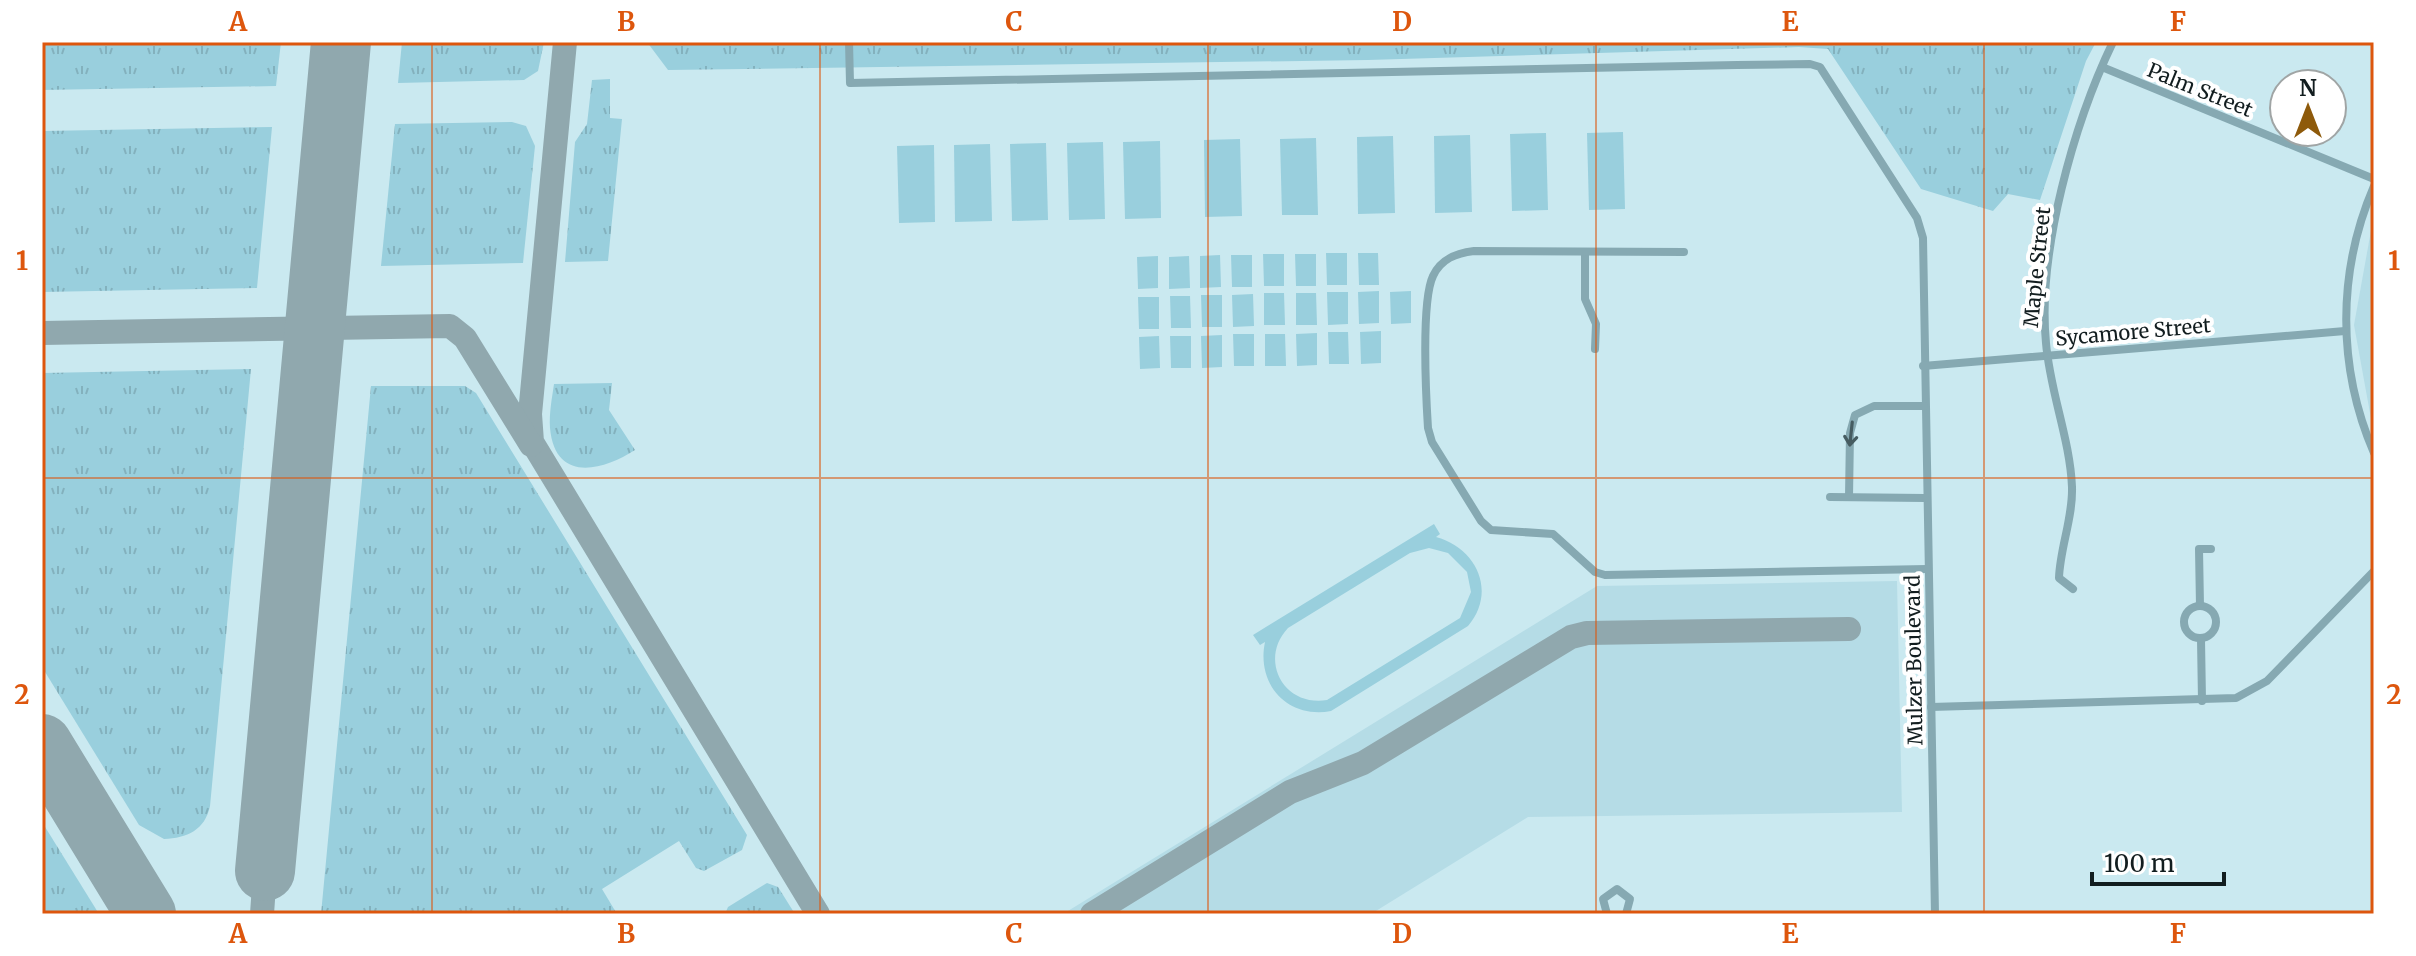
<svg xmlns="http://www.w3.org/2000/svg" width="2416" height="956" font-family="Merriweather,serif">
<defs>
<pattern id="grass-tufts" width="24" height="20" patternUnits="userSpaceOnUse" patternTransform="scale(2)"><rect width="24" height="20" fill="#99cfdd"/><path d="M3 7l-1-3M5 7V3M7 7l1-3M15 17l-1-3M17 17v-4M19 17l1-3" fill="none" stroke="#83b1bd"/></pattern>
</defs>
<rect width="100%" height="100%" fill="#cae9f0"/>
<g fill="#b5dce6">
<path d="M2374 214V435L2354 325Z"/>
<path d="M1897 581 1902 812 1528 817 1371 914H1063L1597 586Z"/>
</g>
<g fill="url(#grass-tufts)">
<path d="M42 42H281L276 86 42 90Z"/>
<path d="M402 42H544L538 71 524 80 398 83Z"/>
<path d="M647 42H2096L2086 61 2040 200 2008 194 1993 211 1921 189 1828 49 1799 47 1368 60 668 70Z"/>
<path d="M610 79V118L622 119 608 261 565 262 575 142 587 124 592 80Z"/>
<path d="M512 122 526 126 535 146 523 263 381 266 395 124Z"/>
<path d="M272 127 257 288 42 292V131Z"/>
<path d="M251 369 210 806C205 830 187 838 164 839L139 825 42 667V373Z"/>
<path d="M612 383 609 410 635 450C602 471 555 483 550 428 549 413 552 398 554 384Z"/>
<path d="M371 386H465L476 393 747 835 742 850 704 871 696 868 679 841 602 889 617 914H321Z"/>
<path d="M42 822 99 914H42Z"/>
<path d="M767 883 778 887 795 914H725L728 907Z"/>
</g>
<g fill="#99cfdd" fill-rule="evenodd">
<path d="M1623 132 1625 209 1589 210 1587 133Z"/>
<path d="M1546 133 1548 210 1512 211 1510 134Z"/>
<path d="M1470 135 1472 212 1435 213 1434 136Z"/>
<path d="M1393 136 1395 213 1358 214 1357 137Z"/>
<path d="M1316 138 1318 215H1282L1280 139Z"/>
<path d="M1240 139 1242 216 1205 217 1204 140Z"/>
<path d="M1160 141 1161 218 1125 219 1123 142Z"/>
<path d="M1103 142 1105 219 1069 220 1067 143Z"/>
<path d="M1046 143 1048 220 1012 221 1010 144Z"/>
<path d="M990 144 992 221 955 222 954 145Z"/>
<path d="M934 145 935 222 899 223 897 146Z"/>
<path d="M1326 253H1347V285H1327Z"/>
<path d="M1358 253H1378L1379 285H1359Z"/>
<path d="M1263 254H1284V286H1264Z"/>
<path d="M1295 254H1316V286H1296Z"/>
<path d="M1220 255 1221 287 1200 288V256Z"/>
<path d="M1231 255H1252V287H1232Z"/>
<path d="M1158 256V288L1138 289 1137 257Z"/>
<path d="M1189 256 1190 288 1169 289V257Z"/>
<path d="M1379 291V323L1359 324 1358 292Z"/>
<path d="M1411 291V323L1391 324 1390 292Z"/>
<path d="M1327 292H1348V324L1328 325Z"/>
<path d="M1264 293H1284L1285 325H1264Z"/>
<path d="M1296 293H1316L1317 325H1296Z"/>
<path d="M1253 294 1254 326 1233 327 1232 295Z"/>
<path d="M1201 295H1222V327H1202Z"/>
<path d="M1170 296H1190L1191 328H1171Z"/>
<path d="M1138 297H1159V329H1139Z"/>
<path d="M1381 331V363L1361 364 1360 332Z"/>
<path d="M1328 332H1348L1349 364H1329Z"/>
<path d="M1317 333V365L1297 366 1296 334Z"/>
<path d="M1233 334H1254V366H1234Z"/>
<path d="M1265 334H1285L1286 366H1265Z"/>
<path d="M1222 335V367L1202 368 1201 336Z"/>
<path d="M1159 336 1160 368 1140 369 1139 337Z"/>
<path d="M1170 336H1191V368H1171Z"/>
<path d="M1434 524 1440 534 1436 537C1477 548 1497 592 1468 626L1331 711C1288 719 1256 685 1265 642L1260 645 1253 635ZM1429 548 1448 553 1467 572 1471 592 1460 618 1327 700C1284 707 1258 660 1288 628L1410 553Z"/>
</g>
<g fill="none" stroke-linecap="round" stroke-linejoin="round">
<g stroke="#90a8ae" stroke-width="24">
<path d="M565 42 530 414 532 442 818 914"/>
<path d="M42 333 450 326 465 338 531 445"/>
<path d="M262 914 265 871"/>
<path d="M1092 914 1290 792 1363 763 1571 637 1587 633 1849 629"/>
</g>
<g stroke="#90a8ae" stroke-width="60">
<path d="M42 744 146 914"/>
<path d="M265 871 341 42"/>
</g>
<g stroke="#86a9b2" stroke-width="8">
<path d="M849 42 850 83 1737 65 1810 64 1820 67 1917 218 1923 238 1935 914"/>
<path d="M2102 67 2374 179"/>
<path d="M2374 186C2337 272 2337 367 2374 453"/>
<path d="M1585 252V299L1596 324 1595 349"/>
<path d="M1684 252 1474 251C1456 253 1441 259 1433 276 1421 301 1426 397 1428 428L1432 442 1481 521 1491 530 1553 534 1595 572 1605 575 1927 569"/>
<path d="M1923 366 2345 331"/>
<path d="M1830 497 1925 498"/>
<path d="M1849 497 1850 433 1855 415 1874 406H1924"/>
<path d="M2073 589 2059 578C2060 548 2073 518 2072 487 2070 439 2050 392 2046 343 2037 253 2074 123 2113 42"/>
<circle cx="2200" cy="622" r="16"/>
<path d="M2200 606 2199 549H2211"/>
<path d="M2201 639 2202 701"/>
<path d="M1931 707 2236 698 2267 681 2374 571"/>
<path d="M1607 914 1603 899 1617 889 1630 899 1626 914"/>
</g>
</g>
<defs><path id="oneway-shaft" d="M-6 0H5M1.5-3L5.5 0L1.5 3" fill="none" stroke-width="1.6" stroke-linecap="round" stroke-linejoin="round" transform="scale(2)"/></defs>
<use stroke="#465c61" href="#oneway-shaft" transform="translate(1851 434) rotate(96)"/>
<path fill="none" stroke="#dd560d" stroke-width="2" stroke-opacity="0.55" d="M432 42V914M820 42V914M1208 42V914M1596 42V914M1984 42V914M42 478H2374"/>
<g text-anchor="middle" stroke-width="8" stroke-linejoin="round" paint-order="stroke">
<g font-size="20" fill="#121d1f" stroke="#fff">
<text transform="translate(2200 90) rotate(22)" y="7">Palm Street</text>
<text transform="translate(2037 267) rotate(-84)" y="7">Maple Street</text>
<text transform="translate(2133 332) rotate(-5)" y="7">Sycamore Street</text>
<text transform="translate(1914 660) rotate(-91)" y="7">Mulzer Boulevard</text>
</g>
</g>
<rect width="2416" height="956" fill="none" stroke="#ffffff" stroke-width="88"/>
<g transform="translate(2308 108)"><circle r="38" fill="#ffffff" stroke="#a0a5a5" stroke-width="2"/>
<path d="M0-6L14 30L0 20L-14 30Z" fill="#8e5a0b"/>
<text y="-12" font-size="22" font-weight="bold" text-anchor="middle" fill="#121d1f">N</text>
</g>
<path d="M2092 872v12h132v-12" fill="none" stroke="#121d1f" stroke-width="4"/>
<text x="2104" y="872" font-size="24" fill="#121d1f" stroke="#ffffff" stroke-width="6" paint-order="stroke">100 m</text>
<rect x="44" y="44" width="2328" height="868" fill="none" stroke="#dd560d" stroke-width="3"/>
<g font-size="26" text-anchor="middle" font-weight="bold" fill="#dd560d">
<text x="238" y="31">A</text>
<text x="626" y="31">B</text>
<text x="1014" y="31">C</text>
<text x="1402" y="31">D</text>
<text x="1790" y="31">E</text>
<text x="2178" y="31">F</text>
<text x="22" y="270">1</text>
<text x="2394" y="270">1</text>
<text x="22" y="704">2</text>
<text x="2394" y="704">2</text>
<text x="238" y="943">A</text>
<text x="626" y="943">B</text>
<text x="1014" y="943">C</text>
<text x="1402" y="943">D</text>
<text x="1790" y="943">E</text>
<text x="2178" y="943">F</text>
</g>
</svg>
